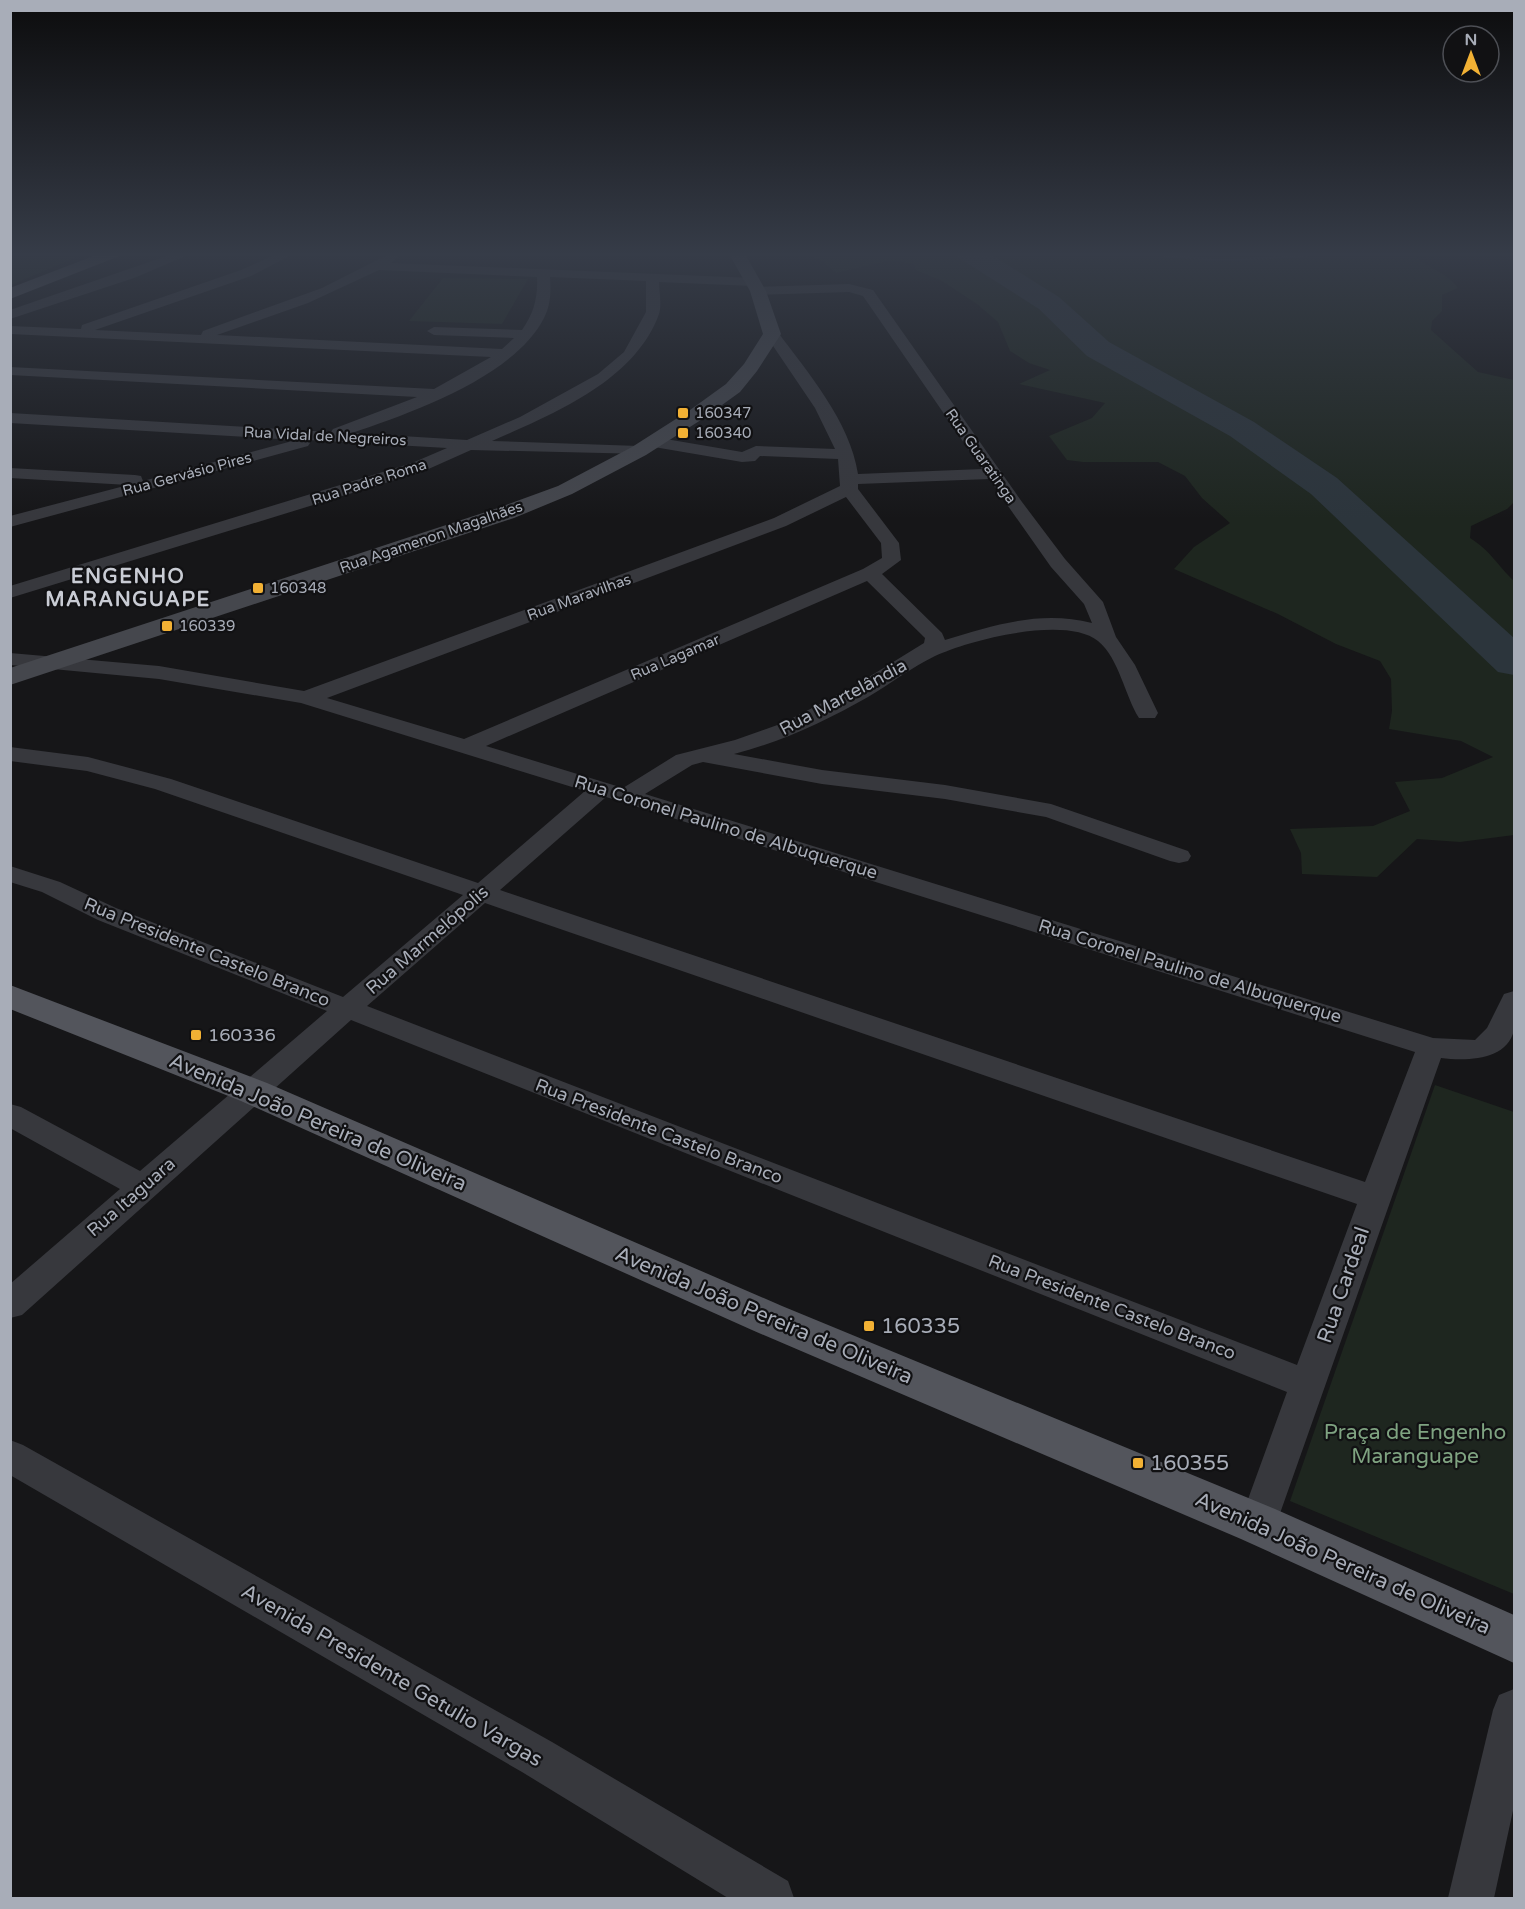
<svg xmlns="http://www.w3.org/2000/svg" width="1525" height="1909" font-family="'Varela Round',sans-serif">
<rect width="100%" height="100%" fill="#161618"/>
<g fill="#1e261f">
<path d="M11 252H89L11 285Z"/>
<path d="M810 252H1178L1224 256 1296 252H1415V256C1428 269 1447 272 1458 288L1442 295V311L1432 321 1431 330 1478 372 1514 380V502L1507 509 1471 526 1470 538C1491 551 1497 565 1514 581V835L1460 842 1417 839 1377 877 1302 874 1301 853 1290 829 1373 826 1410 811 1395 782 1442 778 1493 757 1461 741 1389 729 1392 711 1391 679 1380 661 1336 644 1278 614 1174 569 1194 547 1230 523 1202 498 1185 476 1158 462H1083L1067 460 1049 436 1092 418 1105 403 1019 384 1050 370 1029 363 1010 351 998 322 977 304 942 281 916 270 913 264 892 260 836 273 820 259 807 255Z"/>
<path d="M443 278 528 279 502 324 409 321Z"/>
<path d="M1435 1085 1514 1112V1594L1290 1501Z"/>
</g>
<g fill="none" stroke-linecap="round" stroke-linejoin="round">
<path fill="#2c353c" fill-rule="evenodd" d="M1144 252 1220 259 1270 257 1346 252 1295 258 1220 261 1170 258Z"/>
<path fill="#2c353c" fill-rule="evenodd" d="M955 252H987L1059 297 1109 342 1254 422 1337 478 1514 638V675L1498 672 1311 494 1230 436 1087 356 1039 309 959 258Z"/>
<g fill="#37383d" fill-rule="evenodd">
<path d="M178 252H195L134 278 10 319V310Z"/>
<path d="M281 252H297L251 276 95 330 201 335 203 331 322 288 393 252 399 256 391 263 753 278 759 282 753 286 659 282C659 291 662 305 659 314 635 381 553 414 492 441L639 446 645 448 647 451 645 454 471 450 424 471 10 598V586L412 463 447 448 308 440 310 443 308 446 10 527V516L128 485 10 478V468L135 475 141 476 143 481 296 440 10 423V413L331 432 333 429 417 397 10 375V367L434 389 491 357 10 334V326L81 329 82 325 241 270ZM379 270 537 277C538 297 534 313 522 330L434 327 427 331 434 335 514 338 502 349 217 335 308 303ZM550 277 646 281V312L624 352 598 374 520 417 467 440 352 433C411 413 514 377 544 318 551 305 551 290 550 277Z"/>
<path d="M849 284 873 290 1022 502 1065 559 1103 602 1116 637 1135 665 1158 713 1155 718H1139C1125 696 1119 658 1098 641 1066 615 969 640 935 656 912 667 890 684 868 697 826 721 781 742 734 754L822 770 945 785 1051 804 1188 851 1191 856 1188 861 1179 863 1170 861 1046 817 945 799 822 784 703 762 692 765 645 794 1433 1038 1475 1040 1487 1028 1504 994 1514 991C1514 1003 1517 1018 1514 1030 1507 1061 1466 1061 1441 1058L1272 1536 1258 1541 1244 1536 1239 1524 1287 1392 351 1020 22 1315 10 1318V1284L120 1189 10 1128V1104L21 1107 140 1171 327 1011 98 920 42 892 10 882V866L60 882 116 908 343 997 463 895 155 789 87 771 10 761V747L88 757 171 779 478 883 585 791 301 703 159 679 10 665V653L159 666 304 691 774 518 840 486 838 459 760 456 755 461 742 462 654 447 646 442 654 437 742 452 756 446 835 449 815 408 765 334 772 330 777 331C808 373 850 421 858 474L982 469 863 296 849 292 758 295 751 291 758 287ZM989 479 1051 567 1084 604 1092 623C1041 610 994 625 945 640L942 633 882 574 901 560 899 543 858 489V484ZM846 497 881 543 882 558 863 569 464 739 327 698 786 526ZM867 581 925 638 924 643 851 688 783 723 735 740 676 755 623 788 486 746ZM606 797 1415 1052 1365 1182 500 890ZM485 903 1357 1204 1297 1365 367 1006Z"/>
<path d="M10 1440 23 1445 552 1742 788 1881 794 1898H728L522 1772 10 1475Z"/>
<path d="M1514 1689V1806L1494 1898H1448L1493 1710 1499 1695Z"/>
</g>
<path fill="#45474d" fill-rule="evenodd" d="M728 252H744L766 291 781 334 757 371 740 392 704 418 646 455 572 494 514 518 10 685V668L498 508 558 486 632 447 690 410 726 384 744 364 763 334 750 291Z"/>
<g fill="#53555c" fill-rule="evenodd">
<path d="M104 252H125L122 255 10 299V288Z"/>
<path d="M10 985 267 1083 782 1306 1275 1509 1514 1615V1663L1241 1539 752 1330 241 1101 10 1009Z"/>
</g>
</g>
<linearGradient id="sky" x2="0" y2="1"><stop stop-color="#0c0c0d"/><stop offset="0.49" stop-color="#363c48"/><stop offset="1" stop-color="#363c48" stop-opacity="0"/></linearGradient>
<rect width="1525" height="519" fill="url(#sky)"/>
<g fill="#f2b134" stroke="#111113" stroke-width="2">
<rect x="677" y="407" width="12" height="12" rx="3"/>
<rect x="677" y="427" width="12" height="12" rx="3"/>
<rect x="252" y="582" width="12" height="12" rx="3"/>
<rect x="161" y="620" width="12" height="12" rx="3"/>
<rect x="190" y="1029" width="12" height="12" rx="3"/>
<rect x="863" y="1320" width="12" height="12" rx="3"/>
<rect x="1132" y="1457" width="12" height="12" rx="3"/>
</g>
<g text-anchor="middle" stroke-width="4.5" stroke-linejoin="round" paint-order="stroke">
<g font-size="15" fill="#a8adb8" stroke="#111113" text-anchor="start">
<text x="695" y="418">160347</text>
<text x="695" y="438">160340</text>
<text x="270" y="593">160348</text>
<text x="179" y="631">160339</text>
</g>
<g font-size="15" fill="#a8adb8" stroke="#111113">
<text transform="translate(325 436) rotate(3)" y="5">Rua Vidal de Negreiros</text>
<text transform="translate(981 456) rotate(55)" y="5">Rua Guaratinga</text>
<text transform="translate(187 474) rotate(-15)" y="5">Rua Gervásio Pires</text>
<text transform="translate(369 482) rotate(-18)" y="5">Rua Padre Roma</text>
<text transform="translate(431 537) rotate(-19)" y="5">Rua Agamenon Magalhães</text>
<text transform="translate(579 597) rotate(-20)" y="5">Rua Maravilhas</text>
<text transform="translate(675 657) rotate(-23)" y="5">Rua Lagamar</text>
</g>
<g font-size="18" fill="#a8adb8" stroke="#111113">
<text transform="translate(843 697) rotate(-28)" y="6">Rua Martelândia</text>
<text transform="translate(726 827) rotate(17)" y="6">Rua Coronel Paulino de Albuquerque</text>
<text transform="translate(427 940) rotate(-41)" y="6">Rua Marmelópolis</text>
<text transform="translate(207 952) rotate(22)" y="6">Rua Presidente Castelo Branco</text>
<text transform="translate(1190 971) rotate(17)" y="6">Rua Coronel Paulino de Albuquerque</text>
<text transform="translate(659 1131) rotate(21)" y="6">Rua Presidente Castelo Branco</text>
<text transform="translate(131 1197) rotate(-41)" y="6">Rua Itaguara</text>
<text transform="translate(1112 1307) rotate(21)" y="6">Rua Presidente Castelo Branco</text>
</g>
<g font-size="18" fill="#a8adb8" stroke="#111113" text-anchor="start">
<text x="208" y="1041">160336</text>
</g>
<g font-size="20" font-weight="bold" letter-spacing="1.5" fill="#c9ccd4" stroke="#111113">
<text x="128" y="583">ENGENHO<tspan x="128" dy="23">MARANGUAPE</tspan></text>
</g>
<g font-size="21" fill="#a8adb8" stroke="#111113">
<text transform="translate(318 1122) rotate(23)" y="7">Avenida João Pereira de Oliveira</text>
<text transform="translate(1343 1285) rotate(-71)" y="7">Rua Cardeal</text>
<text transform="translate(764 1315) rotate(23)" y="7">Avenida João Pereira de Oliveira</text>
<text transform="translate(1343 1563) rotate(24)" y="7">Avenida João Pereira de Oliveira</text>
<text transform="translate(392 1675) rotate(30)" y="7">Avenida Presidente Getulio Vargas</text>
</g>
<g font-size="21" fill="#a8adb8" stroke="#111113" text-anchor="start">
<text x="881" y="1333">160335</text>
<text x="1150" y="1470">160355</text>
</g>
<g font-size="21" fill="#7fa381" stroke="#111113">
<text x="1415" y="1439">Praça de Engenho<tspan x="1415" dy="24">Maranguape</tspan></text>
</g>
</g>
<rect width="1525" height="1909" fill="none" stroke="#a8adb8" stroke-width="24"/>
<g transform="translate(1471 54)"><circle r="28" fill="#111113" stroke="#4d4f55" stroke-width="1.5"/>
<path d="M0-4.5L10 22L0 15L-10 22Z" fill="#f2b134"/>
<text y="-9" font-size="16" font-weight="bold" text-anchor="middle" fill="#a8adb8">N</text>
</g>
</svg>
